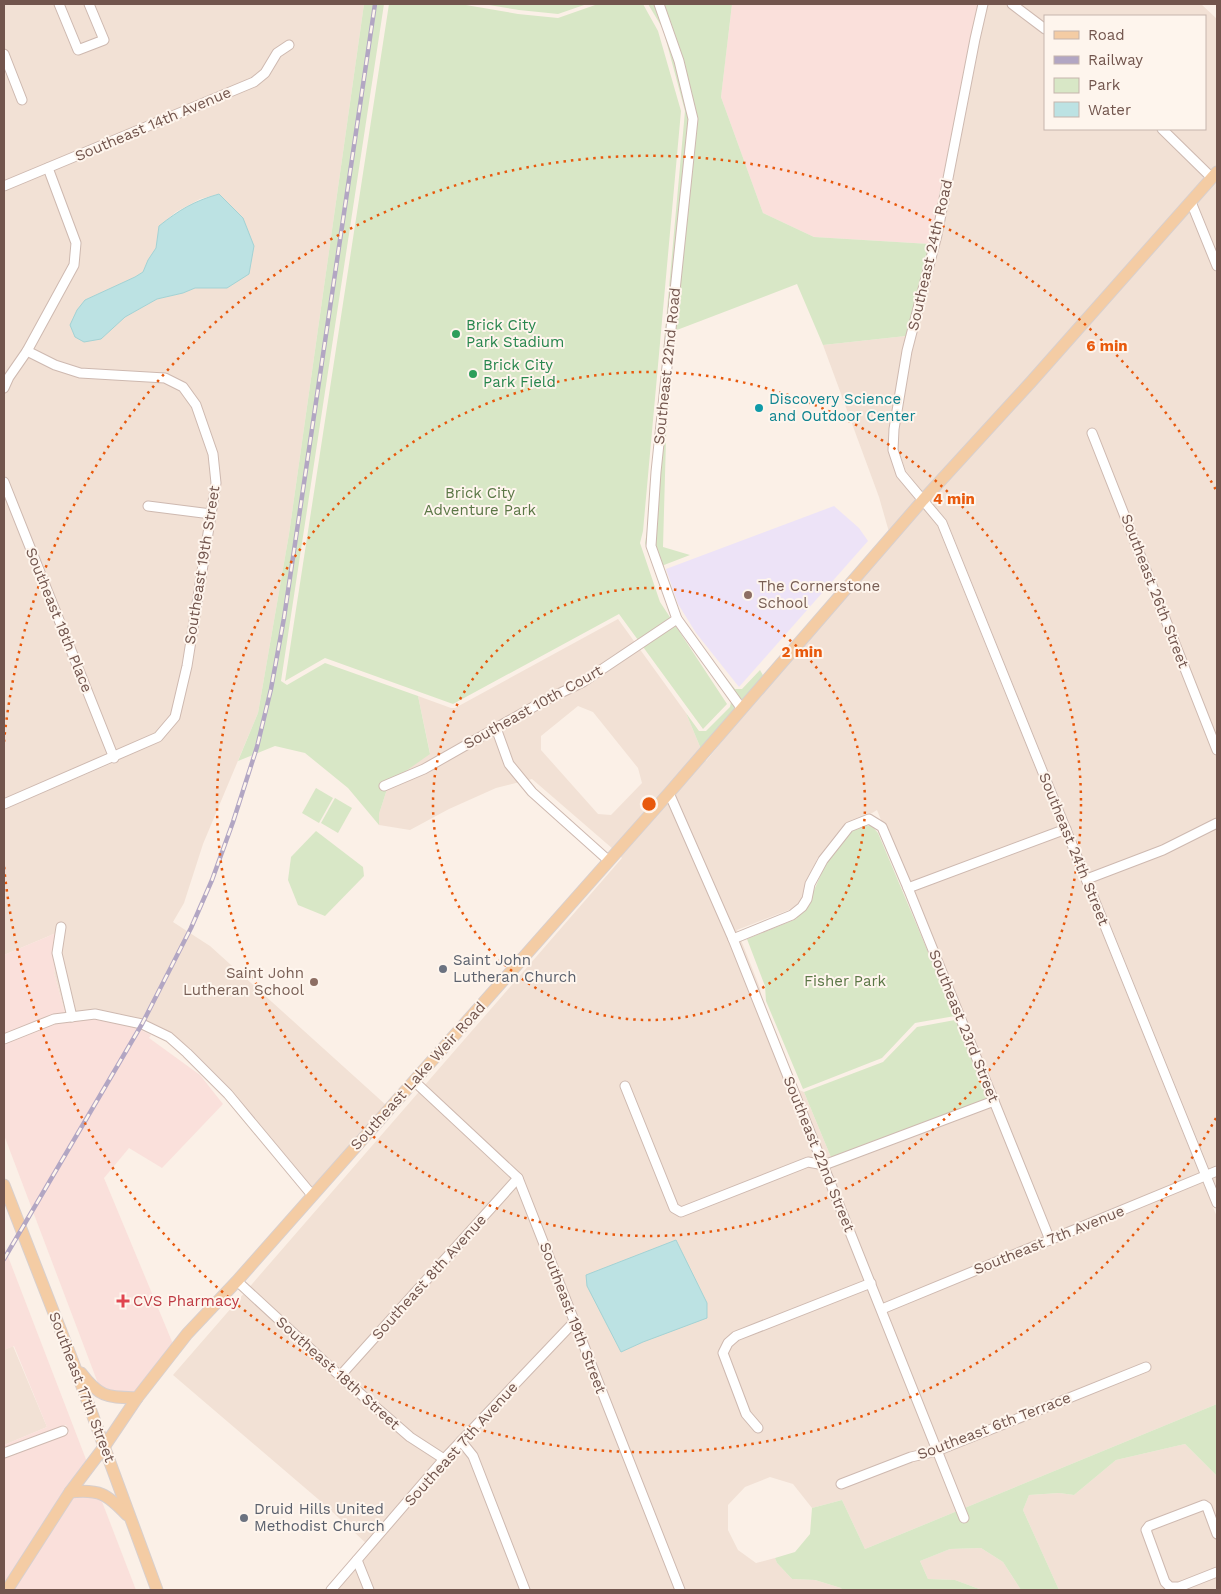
<svg xmlns="http://www.w3.org/2000/svg" width="1221" height="1594" font-family="'Work Sans',sans-serif">
<rect width="100%" height="100%" fill="#fbf0e7"/>
<g fill="#f2e1d5" fill-rule="evenodd">
<path d="M4 4H364L289 534 258 713 203 844 184 903 173 922 210 946 386 1105 313 1188 232 1090 191 1049 172 1034 143 1019 97 1010 65 1013 54 973 60 953 56 933 4 955V809L120 760 117 751 4 799ZM219 194 227 288H195L183 293 157 299 125 317 101 339 85 300 135 277 143 272 148 260 156 248 159 226 176 212 200 199Z"/>
<path d="M988 4H1201L1217 19V165L1027 379 923 492 906 471 898 449 899 429 912 352 942 236 980 40ZM1045 16H1205V129H1045Z"/>
<path d="M1217 179V1188L947 521 929 499Z"/>
<path d="M906 336 889 429 888 450 897 477 916 500 889 532 879 497 823 345Z"/>
<path d="M923 507 937 525 1217 1217V1404L865 1549 842 1500 812 1508 793 1484 770 1477 745 1487 728 1505V1530L738 1550 756 1563 775 1558 777 1563 792 1579 815 1580 841 1588 842 1590H326L369 1546 325 1505 173 1375 622 858 620 856 705 759 706 761 746 712ZM877 810 994 1103 835 1167 804 1092 799 1090 762 1003 760 988 737 930 799 906 817 859 851 826ZM607 1325 643 1342 621 1352Z"/>
<path d="M618 619 686 713 701 749 613 849 532 779 496 788 449 809 410 830 379 825V814L389 783 430 753 418 696 451 708H455ZM578 706 593 712 638 768 642 783 611 815 598 814 541 750V736Z"/>
<path d="M13 1346 47 1427 4 1445V1350Z"/>
<path d="M1185 1444 1216 1475 1217 1590H1059L1023 1510 1029 1495 1059 1493 1074 1495 1116 1460Z"/>
<path d="M981 1548 1003 1562 1021 1590H982L955 1580 928 1579 920 1561 950 1549Z"/>
</g>
<g fill="#fae0db">
<path d="M732 4H978L970 39 930 244 814 237 763 213 721 97Z"/>
<path d="M56 933 60 953 54 973 65 1013 54 1014 4 1034V955Z"/>
<path d="M94 1019 135 1027 151 1035 149 1038 200 1075 223 1104 162 1168 129 1148 104 1178 173 1344 134 1393 110 1392 99 1386 4 1135V1044L55 1023Z"/>
<path d="M4 1246 87 1462 67 1487 65 1488V1491L4 1586V1458L69 1433 66 1425 4 1448V1445L47 1427 14 1346 4 1350Z"/>
<path d="M86 1495 101 1499 136 1590H13L73 1496Z"/>
</g>
<path fill="#ede3f7" d="M834 506 859 528 868 541 739 687 696 633 678 604 666 569Z"/>
<g fill="#d8e7c6">
<path d="M364 4H384L281 681 287 685 325 663 418 696 430 754 389 783 379 814V825L348 788 305 753 275 746 238 761 258 713 289 534Z"/>
<path d="M389 4H460L518 14 558 18 598 4H643L658 31 681 111 643 531 640 543 660 602 727 704 703 729 619 614 453 704 325 658 285 681Z"/>
<path d="M483 4H587L558 14 519 10Z"/>
<path d="M648 4H732L721 97 763 213 814 237 930 244 906 336 823 345 797 284 669 333 663 547 690 555 664 565 661 570 674 606 692 635 735 689H742L760 670 764 677 701 749 686 713 699 731H706L730 707 731 702 665 600 645 543 647 531 685 111 663 29Z"/>
<path d="M316 788 333 798 319 823 302 813Z"/>
<path d="M335 798 352 808 338 833 321 823Z"/>
<path d="M863 825 872 826 878 833 955 1016 915 1023 882 1058 803 1089 766 1001 765 986 747 939 796 919 811 897 827 861 855 828Z"/>
<path d="M316 831 363 867 364 876 325 916 298 905 288 880 291 857Z"/>
<path d="M959 1015 994 1103 835 1167 804 1092 883 1062 917 1027 955 1020Z"/>
<path d="M1217 1404V1479L1216 1475 1185 1444 1116 1460 1074 1495 1059 1493 1029 1495 1023 1510 1059 1590H1021L1003 1562 981 1548 950 1549 920 1561 928 1579 955 1580 982 1590H842L841 1588 815 1580 792 1579 777 1563 775 1558 795 1552 810 1534 812 1508 842 1500 865 1549Z"/>
</g>
<g fill="#bce2e3" stroke="#a3d2d4">
<path d="M219 194 243 218 254 246 249 274 227 288H195L183 293 157 299 125 317 101 339 84 342 75 337 70 325 77 310 85 300 135 277 143 272 148 260 156 248 159 226C179 210 194 201 219 194Z"/>
<path d="M676 1240 707 1303V1318L643 1342 621 1352 587 1286 586 1275Z"/>
</g>
<g fill="none" stroke-linecap="round" stroke-linejoin="round">
<defs>
<g id="minor">
<path d="M59 4 78 50 104 40 89 4"/>
<path d="M659 4 679 61 693 119 656 472 651 546 677 619 742 709"/>
<path d="M983 4 975 39 937 235 907 351 894 429 893 450 901 474 942 523 1217 1203"/>
<path d="M1012 4 1045 29"/>
<path d="M4 54 22 100"/>
<path d="M1162 129 1212 178"/>
<path d="M4 186 254 82 265 73 277 53 289 45"/>
<path d="M1191 202 1217 266"/>
<path d="M4 388 9 377 27 351 74 265 76 243 48 168"/>
<path d="M1092 433 1217 750"/>
<path d="M4 482 114 758"/>
<path d="M148 506 211 514"/>
<path d="M496 728 509 764 532 792 609 861"/>
<path d="M384 786 424 769 542 702 583 682 677 619"/>
<path d="M669 793 733 939 964 1518"/>
<path d="M4 804 158 737 175 717 187 666 216 483 213 454 196 405 183 387 165 378 80 373 55 365 27 351"/>
<path d="M1087 879 1163 850 1217 823"/>
<path d="M908 888 1066 829"/>
<path d="M61 927 57 953 72 1017"/>
<path d="M733 939 792 915 802 907 807 899 810 884 823 860 849 827 869 819 882 827 908 888 1050 1240"/>
<path d="M4 1039 54 1019 95 1014 142 1024 169 1037 187 1053 228 1094 312 1195"/>
<path d="M414 1081 518 1178 680 1590"/>
<path d="M625 1086 674 1208 681 1212 808 1162 824 1165 994 1101"/>
<path d="M237 1281 340 1376 410 1437 444 1459"/>
<path d="M882 1309 1217 1171"/>
<path d="M340 1376 518 1178"/>
<path d="M758 1428 746 1414 723 1353 728 1343 736 1336 871 1283"/>
<path d="M461 1441 473 1456 525 1590"/>
<path d="M4 1453 63 1431"/>
<path d="M841 1484 911 1457 937 1451 1146 1367"/>
<path d="M1217 1534 1207 1507 1204 1505 1149 1526 1146 1530 1165 1582 1170 1587H1179L1217 1572"/>
<path d="M357 1560 369 1590"/>
<path d="M331 1590 444 1459 574 1322"/>
</g>
<g id="major">
<path d="M4 1185 73 1362 157 1590"/>
<path d="M81 1373C100 1398 107 1397 137 1398"/>
<path d="M70 1492C100 1489 107 1494 127 1515"/>
<path d="M7 1590 70 1492 104 1447 137 1398 187 1334 237 1281 669 793 923 500 1031 382 1217 172"/>
</g>
</defs>
<use href="#minor" stroke="#ceb9b0" stroke-width="11"/>
<use href="#major" stroke="#d8cfcd" stroke-width="13"/>
<use href="#minor" stroke="#fff" stroke-width="9"/>
<use href="#major" stroke="#f4cca4" stroke-width="11"/>
<defs>
<path id="rail" d="M4 1259 142 1024 191 928 212 880 233 822 257 747 271 689 284 618 375 4"/>
</defs>
<use href="#rail" stroke="#b2a6c3" stroke-width="4.5"/>
<use href="#rail" stroke="#fef5ed" stroke-width="2.5" stroke-dasharray="8" stroke-linecap="butt"/>
</g>
<g fill="none" stroke="#e8590c" stroke-width="2.5" stroke-dasharray="2.5 5">
<circle cx="649" cy="804" r="216"/>
<circle cx="649" cy="804" r="432"/>
<path d="M1216 1118A648 648 0 0 1 4 866M4 742A648 648 0 0 1 1216 490"/>
</g>
<g fill="#2e9e5b" stroke="#fef5ed" stroke-width="2">
<circle cx="456" cy="334" r="5"/>
<circle cx="473" cy="374" r="5"/>
</g>
<circle fill="#0f9aa8" stroke="#fef5ed" stroke-width="2" cx="759" cy="408" r="5"/>
<g fill="#8d6e63" stroke="#fef5ed" stroke-width="2">
<circle cx="748" cy="595" r="5"/>
<circle cx="314" cy="982" r="5"/>
</g>
<g fill="#6b7280" stroke="#fef5ed" stroke-width="2">
<circle cx="443" cy="969" r="5"/>
<circle cx="244" cy="1518" r="5"/>
</g>
<path fill="#e0444e" stroke="#fef5ed" stroke-width="2" d="M120.5 1293.5h5v5h5v5h-5v5h-5v-5h-5v-5h5z"/>
<g text-anchor="middle" stroke-width="4" stroke-linejoin="round" paint-order="stroke">
<g font-size="15" fill="#72554d" stroke="#fef5ed">
<text transform="translate(153 124) rotate(-23)" y="5">Southeast 14th Avenue</text>
<text transform="translate(930 255) rotate(-77)" y="5">Southeast 24th Road</text>
<text transform="translate(667 366) rotate(-84)" y="5">Southeast 22nd Road</text>
<text transform="translate(202 565) rotate(-81)" y="5">Southeast 19th Street</text>
<text transform="translate(1155 591) rotate(69)" y="5">Southeast 26th Street</text>
<text transform="translate(59 620) rotate(68)" y="5">Southeast 18th Place</text>
<text transform="translate(533 707) rotate(-29)" y="5">Southeast 10th Court</text>
<text transform="translate(1074 849) rotate(68)" y="5">Southeast 24th Street</text>
<text transform="translate(964 1026) rotate(68)" y="5">Southeast 23rd Street</text>
<text transform="translate(418 1076) rotate(-48)" y="5">Southeast Lake Weir Road</text>
<text transform="translate(819 1154) rotate(68)" y="5">Southeast 22nd Street</text>
<text transform="translate(1049 1240) rotate(-22)" y="5">Southeast 7th Avenue</text>
<text transform="translate(429 1277) rotate(-48)" y="5">Southeast 8th Avenue</text>
<text transform="translate(573 1318) rotate(69)" y="5">Southeast 19th Street</text>
<text transform="translate(338 1373) rotate(42)" y="5">Southeast 18th Street</text>
<text transform="translate(82 1387) rotate(69)" y="5">Southeast 17th Street</text>
<text transform="translate(994 1426) rotate(-21)" y="5">Southeast 6th Terrace</text>
<text transform="translate(461 1444) rotate(-48)" y="5">Southeast 7th Avenue</text>
</g>
<g font-size="15" fill="#27864d" stroke="#fef5ed" text-anchor="start">
<text x="466" y="330">Brick City<tspan x="466" dy="17">Park Stadium</tspan></text>
<text x="483" y="370">Brick City<tspan x="483" dy="17">Park Field</tspan></text>
</g>
<g font-size="15" fill="#0d838f" stroke="#fef5ed" text-anchor="start">
<text x="769" y="404">Discovery Science<tspan x="769" dy="17">and Outdoor Center</tspan></text>
</g>
<g font-size="15" fill="#5b7746" stroke="#fef5ed">
<text x="480" y="498">Brick City<tspan x="480" dy="17">Adventure Park</tspan></text>
<text x="845" y="986">Fisher Park</text>
</g>
<g font-size="15" fill="#785e54" stroke="#fef5ed" text-anchor="start">
<text x="758" y="591">The Cornerstone<tspan x="758" dy="17">School</tspan></text>
<text x="304" y="978" text-anchor="end">Saint John<tspan x="304" dy="17">Lutheran School</tspan></text>
</g>
<g font-size="15" fill="#5b616d" stroke="#fef5ed" text-anchor="start">
<text x="453" y="965">Saint John<tspan x="453" dy="17">Lutheran Church</tspan></text>
<text x="254" y="1514">Druid Hills United<tspan x="254" dy="17">Methodist Church</tspan></text>
</g>
<g font-size="15" fill="#be3a42" stroke="#fef5ed" text-anchor="start">
<text x="133" y="1306">CVS Pharmacy</text>
</g>
</g>
<circle cx="649" cy="804" r="8" fill="#e8590c" stroke="#fef5ed" stroke-width="2.5"/>
<g font-size="15" text-anchor="middle" font-weight="bold" fill="#e8590c" stroke="#fef5ed" stroke-width="4" stroke-linejoin="round" paint-order="stroke">
<text x="1107" y="351">6 min</text>
<text x="954" y="504">4 min</text>
<text x="802" y="657">2 min</text>
</g>
<rect width="1221" height="1594" fill="none" stroke="#72554d" stroke-width="10"/>
<rect x="1044" y="15" width="162" height="115" fill="#fef5ed" stroke="#c6b5ad"/>
<rect x="1054" y="31" width="25" height="8" fill="#f4cca4" stroke="#c6b5ad"/>
<text x="1088" y="40" font-size="15" fill="#72554d">Road</text>
<rect x="1054" y="56" width="25" height="8" fill="#b2a6c3" stroke="#c6b5ad"/>
<text x="1088" y="65" font-size="15" fill="#72554d">Railway</text>
<rect x="1054" y="78" width="25" height="15" fill="#d8e7c6" stroke="#c6b5ad"/>
<text x="1088" y="90" font-size="15" fill="#72554d">Park</text>
<rect x="1054" y="102" width="25" height="15" fill="#bce2e3" stroke="#c6b5ad"/>
<text x="1088" y="115" font-size="15" fill="#72554d">Water</text>
</svg>
